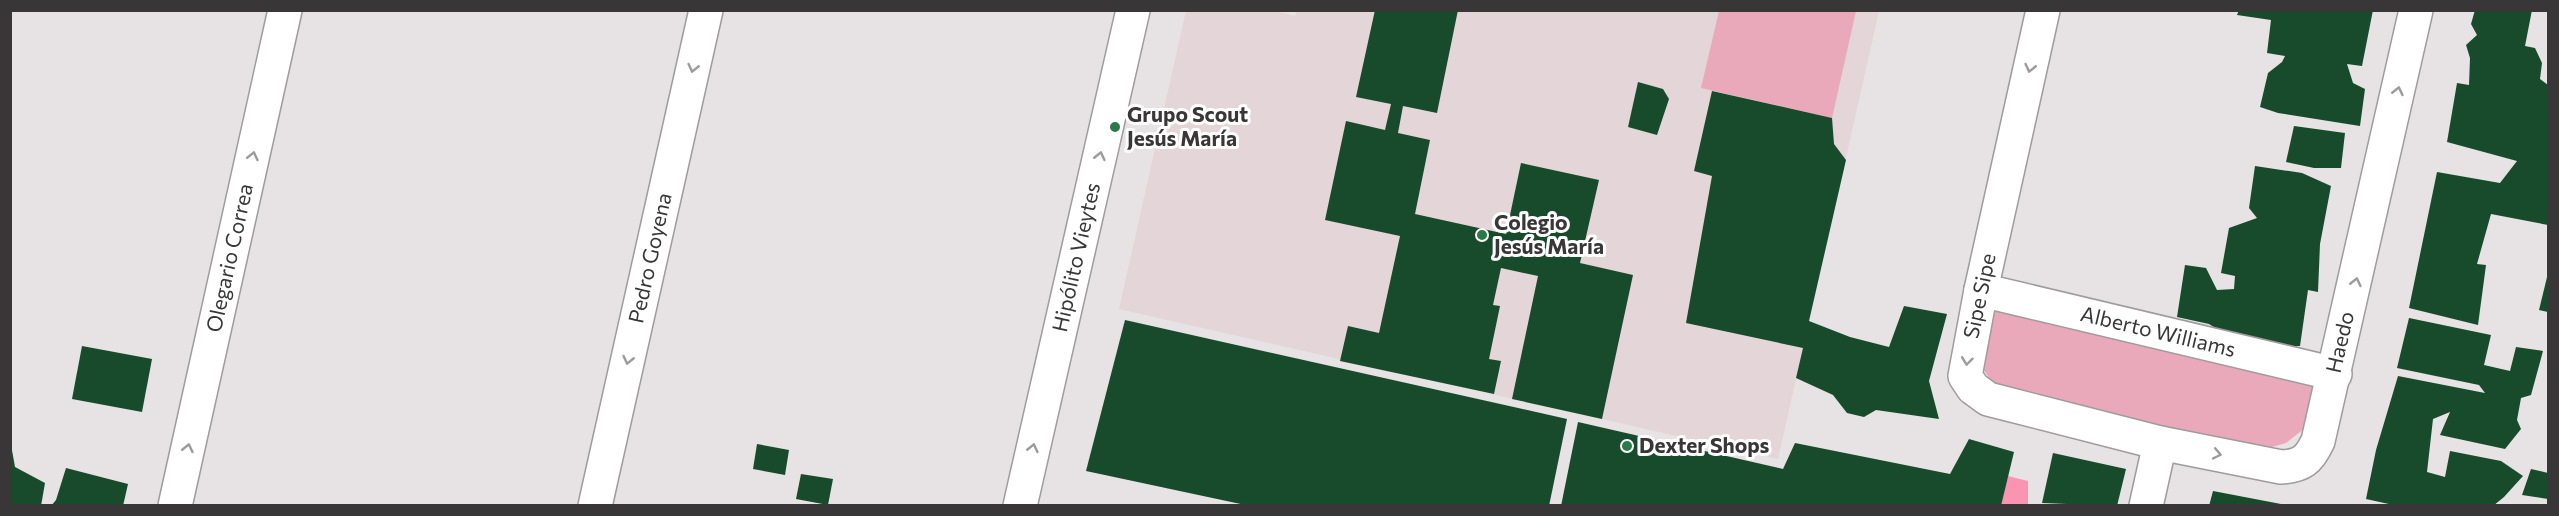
<svg xmlns="http://www.w3.org/2000/svg" width="2559" height="516" font-family="Commissioner,sans-serif">
<rect width="100%" height="100%" fill="#e7e2e3"/>
<path fill="#e3d5d8" d="M1271 10 1295 16 1297 10 1879 11 1778 459 1119 309 1186 11Z"/>
<g fill="#e9a9ba">
<path d="M1719 11H1856L1832 118 1701 88Z"/>
<path d="M1990 303 2314 380 2305 428 2286 443 2265 449 1999 392 1983 369Z"/>
</g>
<path fill="#fa94b2" d="M2008 476 2028 481V505H2001Z"/>
<g fill="#184b2c">
<path d="M1375 10H1458L1437 113 1403 106 1398 133 1430 140 1415 214 1506 234 1521 163 1599 180 1580 263 1633 275 1602 419 1512 399 1538 276 1501 268 1493 305 1500 306 1489 359 1501 361 1494 394 1340 361 1348 326 1379 333 1400 236 1325 220 1346 121 1385 130 1391 104 1356 97Z"/>
<path d="M2239 10H2373L2362 66 2347 64 2353 83 2365 89 2360 126 2278 113 2260 107 2268 73 2282 62 2285 56 2267 53 2271 20 2237 15Z"/>
<path d="M2475 10H2532L2525 46 2535 48 2542 63 2540 79 2548 85V225L2491 214 2477 264 2486 265 2478 325 2409 308 2437 172 2500 183 2517 161 2447 142 2457 83 2469 85 2470 58 2466 45 2477 35 2471 24Z"/>
<path d="M1638 82 1663 89 1669 99 1657 135 1628 127Z"/>
<path d="M1712 91 1832 118 1834 144 1846 160 1809 321 1850 337 1889 347 1904 306 1947 314 1929 381 1939 419 1876 410 1864 417 1847 413 1833 395 1796 378 1803 348 1686 323 1712 176 1694 171Z"/>
<path d="M2294 126 2345 133 2341 168H2314L2286 162Z"/>
<path d="M2255 166 2302 173 2331 186 2320 244 2318 292 2308 290 2300 346 2274 347 2233 339 2209 324 2177 317 2185 265 2206 268 2217 290 2234 289 2235 276 2221 273 2229 228 2257 218 2249 208Z"/>
<path d="M2548 273V312L2539 310Z"/>
<path d="M2409 318 2491 335 2484 365 2510 371 2516 347 2543 351 2531 395 2521 398 2517 420 2521 429 2505 449 2440 435 2450 412 2433 419 2427 472 2445 477 2450 451 2501 461 2523 476 2504 497 2493 506H2398L2366 499 2376 450 2398 376 2485 393 2479 385 2397 368Z"/>
<path d="M1125 320 1567 419 1549 506H1250L1086 471Z"/>
<path d="M82 346 152 359 142 412 72 399Z"/>
<path d="M1578 422 1783 469 1795 443 1950 474 1969 439 2014 452 2001 506H1561Z"/>
<path d="M10 439 15 467 45 483 41 506H10Z"/>
<path d="M757 444 789 450 785 475 753 469Z"/>
<path d="M2053 453 2126 469 2117 506 2042 503Z"/>
<path d="M66 468 128 484 123 506H51L56 500Z"/>
<path d="M2531 469 2548 473V499L2522 495Z"/>
<path d="M801 474 833 479 828 505 796 499Z"/>
<path d="M2213 491 2281 504V506H2209Z"/>
</g>
<g fill="none" stroke-linecap="round" stroke-linejoin="round">
<defs>
<g id="minor">
<path id="s1" d="M2043 10 1981 290 1965 376 1973 388 1988 399 2160 443 2281 467C2302 466 2309 460 2318 441L2416 10"/>
<path id="s2" d="M1981 290 2335 374"/>
<path id="s3" d="M175 506 285 10"/>
<path id="s4" d="M595 506 706 10"/>
<path id="s5" d="M1020 506 1133 10"/>
<path d="M2146 506 2160 443"/>
</g>
</defs>
<use href="#minor" stroke="#a09b9c" stroke-width="36"/>
<use href="#minor" stroke="#fff" stroke-width="33"/>
</g>
<defs><path id="oneway-chevron" d="M-2-3.5L2.5 0L-2 3.5" fill="none" stroke-width="1.6" stroke-linecap="round" stroke-linejoin="round" transform="scale(1.5)"/></defs>
<g stroke="#9c9a9a">
<use href="#oneway-chevron" transform="translate(693 68) rotate(103)"/>
<use href="#oneway-chevron" transform="translate(2030 68) rotate(103)"/>
<use href="#oneway-chevron" transform="translate(2398 91) rotate(-77)"/>
<use href="#oneway-chevron" transform="translate(253 156) rotate(-77)"/>
<use href="#oneway-chevron" transform="translate(1100 156) rotate(-77)"/>
<use href="#oneway-chevron" transform="translate(2356 282) rotate(-77)"/>
<use href="#oneway-chevron" transform="translate(628 360) rotate(103)"/>
<use href="#oneway-chevron" transform="translate(1967 361) rotate(97)"/>
<use href="#oneway-chevron" transform="translate(188 448) rotate(-77)"/>
<use href="#oneway-chevron" transform="translate(1033 448) rotate(-77)"/>
<use href="#oneway-chevron" transform="translate(2217 454) rotate(12)"/>
</g>
<g fill="#2a7949" stroke="#fff" stroke-width="2">
<circle cx="1115" cy="127" r="6"/>
<circle cx="1482" cy="235" r="6"/>
<circle cx="1627" cy="446" r="6"/>
</g>
<g text-anchor="middle" stroke-width="6" stroke-linejoin="round" paint-order="stroke">
<g font-size="21" font-weight="bold" fill="#383636" stroke="#fff" text-anchor="start">
<text x="1127" y="122">Grupo Scout<tspan x="1127" dy="24">Jesús María</tspan></text>
<text x="1494" y="230">Colegio<tspan x="1494" dy="24">Jesús María</tspan></text>
<text x="1639" y="453">Dexter Shops</text>
</g>
<g font-size="21" fill="#383636" stroke="#fff">
<text dy="7" stroke="none"><textPath href="#s3" startOffset="254">Olegario Correa</textPath></text>
<text dy="7" stroke="none"><textPath href="#s4" startOffset="254">Pedro Goyena</textPath></text>
<text dy="7" stroke="none"><textPath href="#s5" startOffset="255">Hipólito Vieytes</textPath></text>
<text transform="translate(1980 296) rotate(-78)" y="7">Sipe Sipe</text>
<text dy="7" stroke="none"><textPath href="#s2" startOffset="182">Alberto Williams</textPath></text>
<text dy="7" stroke="none"><textPath href="#s1" startOffset="858">Haedo</textPath></text>
</g>
</g>
<rect width="2559" height="516" fill="none" stroke="#383636" stroke-width="24"/>
</svg>
